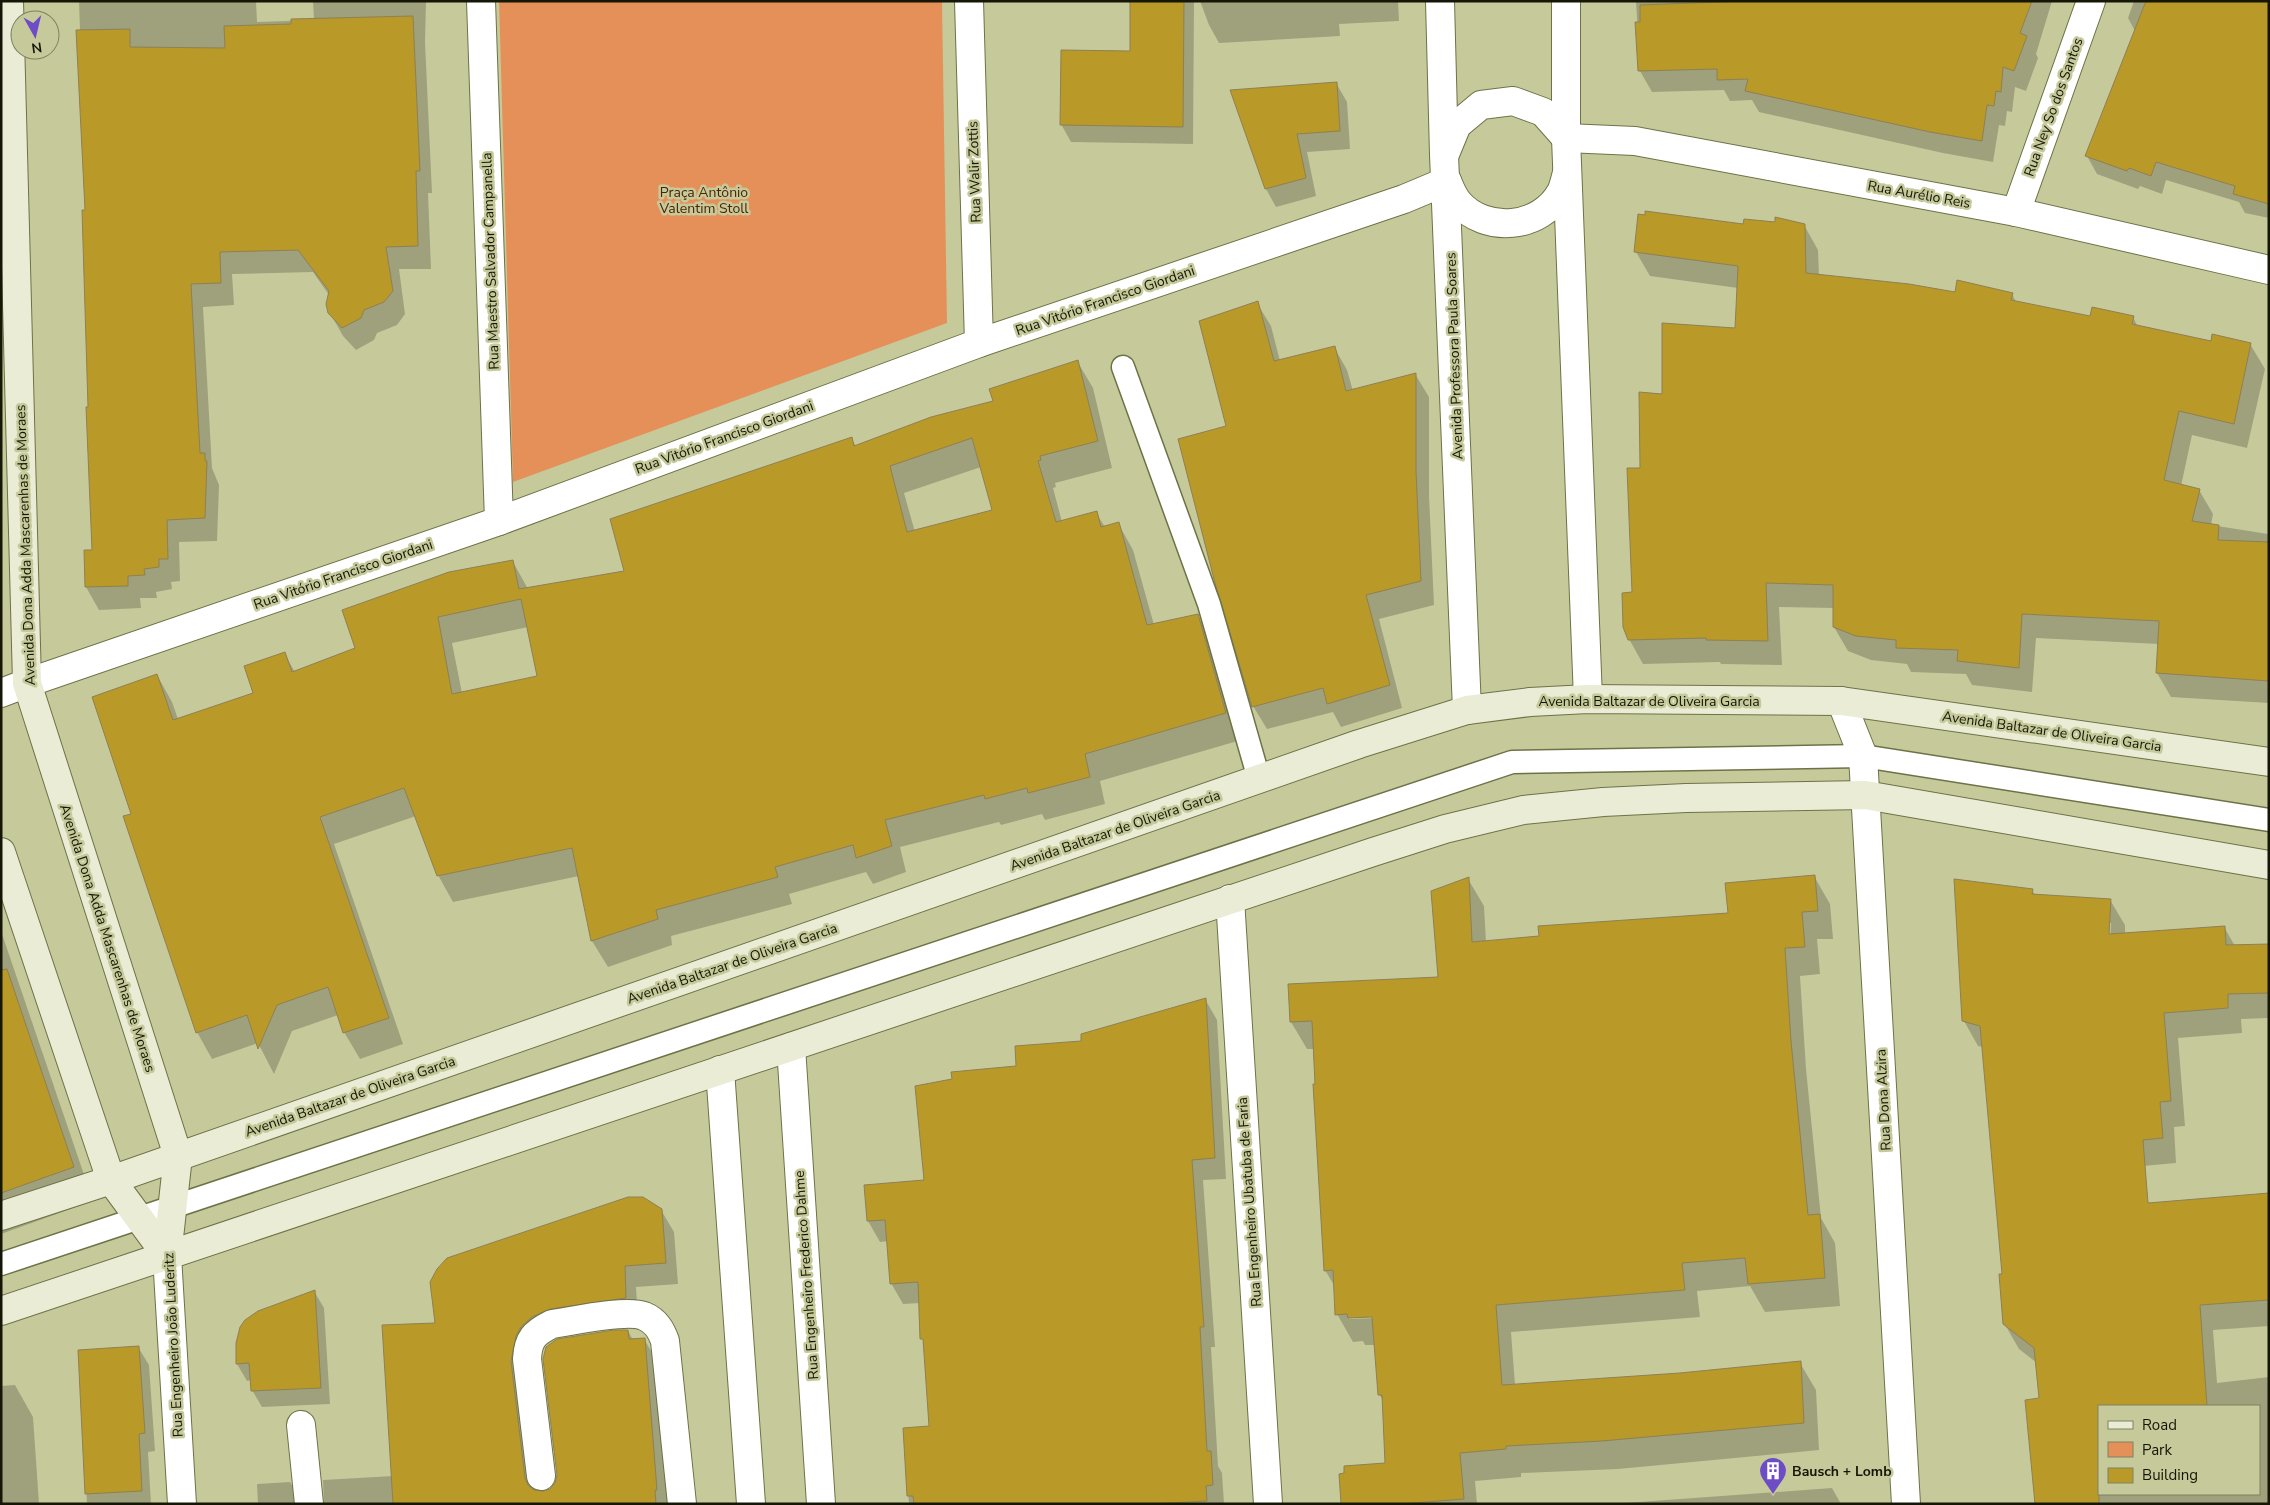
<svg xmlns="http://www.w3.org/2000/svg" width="2270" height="1505" font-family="'Nunito Sans',sans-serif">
<rect width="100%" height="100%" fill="#c6ca9b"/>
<path fill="#e69059" d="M499 1H942L947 323 513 482Z"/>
<g fill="#0003" fill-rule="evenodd">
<path d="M79 1H256L257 22 314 20 313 1H426L425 43 432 193H428L431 269H399L405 314 397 325 377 333 374 340 356 350 343 336 330 313 329 295 313 272 232 274 234 305 203 307 212 468 219 485 217 541 179 542 180 581 171 582 172 589 156 592 157 598H140L141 608 99 610 86 587 85 551 94 552 86 211Z"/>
<path d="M1132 1H1194L1193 144 1071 142 1061 124 1131 53Z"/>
<path d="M1200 1H1398L1399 21 1339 24 1340 36 1219 43 1209 25Z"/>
<path d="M1636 1H2052L2036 54 2038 58 2026 91 2015 87 2012 112 2007 111 2005 126 1999 125 1993 162 1943 153 1759 112 1752 100 1730 101 1724 90 1652 92 1640 71Z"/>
<path d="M2134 1H2269V218L2245 213 2239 202 2166 180 2162 194 2140 186 2138 189 2097 174 2087 156 2135 31 2128 18Z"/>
<path d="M1336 83 1347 102 1350 149 1307 152 1316 196 1276 207 1266 189 1232 91Z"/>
<path d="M1804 225 1818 250 1819 276 1956 293 2012 294 2016 302 2091 317H2133L2138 327 2211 342 2250 344 2265 369 2247 448 2192 435 2181 486 2199 490 2213 514 2211 525 2268 534 2269 531V703L2171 697 2157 673 2159 644 2036 638 2032 692 1972 685 1966 674 1911 672 1907 664 1871 660 1848 651 1834 627V608L1779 607 1782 665 1721 664 1720 662 1643 664 1629 639 1642 469 1663 395 1736 330 1738 288 1650 276 1636 252 1744 226Z"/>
<path d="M1257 303 1271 326 1280 361 1334 347 1347 370 1353 391 1415 374 1429 397V495L1434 605 1379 619 1402 708 1341 727 1333 712 1267 729 1253 706 1228 426Z"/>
<path d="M1077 361 1093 388 1112 468 1055 483 1056 487 1053 488 1062 522 1096 513 1105 527 1118 523 1133 550 1154 625 1197 615 1213 642 1241 740 1100 781 1105 804 1045 820 1042 814 1001 825 999 822 900 847 906 872 873 884 866 872 789 894 792 904 671 936 672 945 608 967 592 941 579 876 453 902 438 875 416 816 334 844 403 1044 360 1059 344 1032 338 1015 292 1031 274 1074 258 1043 212 1059 197 1032 133 815 157 675 172 702 178 719 255 694 284 653 295 672 357 649 513 562 528 589 626 572 851 438 856 446 994 402ZM981 467 994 511 915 532 904 493ZM528 627 538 677 462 693 452 643Z"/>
<path d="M1814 876 1830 904 1833 939H1817L1820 974 1800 976 1806 1069 1821 1218 1835 1243 1840 1306 1765 1312 1750 1286 1697 1291 1700 1317 1511 1332 1515 1385 1680 1374 1800 1363 1816 1390 1819 1450 1618 1469 1521 1473V1477L1475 1481 1477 1504H1342L1387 1465 1384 1402 1379 1394 1375 1345H1365L1363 1341 1353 1342 1337 1314 1335 1287 1325 1270 1315 1049H1307L1291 1022 1439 978 1468 879 1484 906 1486 942 1730 915ZM1378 1315V1318L1349 1319V1317Z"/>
<path d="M2032 890 2035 895 2110 900 2125 925V934L2224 927 2235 946 2269 945V1018L2241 1019 2242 1033 2178 1038 2185 1126 2174 1127 2176 1163 2132 1167 2136 1205 2269 1194V1326L2213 1330 2217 1383 2269 1377V1504H2036L2041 1399 2037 1363 2019 1349 2004 1323 2003 1275 1983 1047 1978 1046 1964 1021ZM2109 923H2111L2110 941H2108ZM2099 1406H2259V1494H2099Z"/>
<path d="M1 931 93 1201 1 1234Z"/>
<path d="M1205 999 1217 1020 1226 1179 1203 1180 1215 1347H1211L1218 1466 1222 1473 1224 1504H909L904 1429 930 1427 920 1303 903 1304 891 1283 888 1241 880 1242 868 1221 866 1186 926 1181 1018 1067Z"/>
<path d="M643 1198 661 1210 674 1232 678 1284 636 1287 638 1320 545 1339 523 1383 536 1492 543 1493 551 1490 556 1483 628 1331 633 1340 644 1339 657 1361 668 1504H324L323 1480 393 1476 436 1324Z"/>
<path d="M314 1291 324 1308 330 1404 262 1407 252 1390 251 1380 247 1381 237 1364V1343Z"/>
<path d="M138 1347 149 1365 155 1451 148 1452 151 1504H87L79 1351Z"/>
<path d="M15 1385 33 1417 39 1504H1V1386Z"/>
<path d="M290 1482 303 1504H258L257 1484Z"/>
<path d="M1832 1488 1841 1504H1611Z"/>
</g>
<g fill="#b99927" stroke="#8e8054" fill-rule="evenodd">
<path d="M1130 1H1184L1183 127 1060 125 1061 50 1130 51Z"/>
<path d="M1747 1H2032L2020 33 2027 36 2014 71 2003 67 2001 92 1996 91 1994 106 1987 105 1982 141 1930 132 1745 91 1748 79 1717 80V69L1638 71 1635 22H1640V5Z"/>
<path d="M2146 1H2269V204L2233 194 2235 186 2156 162 2151 176 2129 168 2127 171 2085 156Z"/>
<path d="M413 16 420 171H416L418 246 386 247 393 291 384 302 364 310 361 318 342 328 328 313 326 304 329 291 298 250 220 252 221 283 191 284 200 453H205V461H207L205 518 167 520 168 559H159V567L144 569 145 575 128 576V586L85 587 84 550H92L86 407H88L82 210H85L76 30 130 29V47L225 48 224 26 291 24V19Z"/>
<path d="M1337 82 1340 131 1297 134 1306 178 1265 189 1230 90Z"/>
<path d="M1645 211 1743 224 1744 219 1775 222V217L1805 224 1806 273 1909 284 1955 292 1957 280 2013 293 2011 300 2090 316 2092 307 2134 316 2132 324 2211 341 2212 334 2251 343 2234 424 2179 411 2164 480 2200 489 2192 521 2219 525 2218 540 2269 542V681L2156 673 2159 621 2022 614 2019 668 1957 661 1958 650 1896 648V640L1856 636 1833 627V585L1766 583 1768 641 1706 640V638L1628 640 1623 627 1622 593 1632 592 1627 468H1640L1639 392 1662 394V323L1735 328 1738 266 1634 252 1638 214 1645 215Z"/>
<path d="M1258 301 1274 361 1335 346 1346 391 1416 373V471L1421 581 1366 595 1390 685 1327 704 1323 688 1252 707 1215 583 1178 439 1226 426 1199 321Z"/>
<path d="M1078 360 1098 441 1040 456 1041 460 1038 461 1056 522 1097 511 1101 527 1119 522 1147 625 1198 614 1226 713 1085 754 1090 777 1028 793 1027 788 985 799 984 795 885 820 892 846 856 858 853 845 775 867 778 877 656 910 658 919 591 941 572 848 437 876 404 788 320 817 389 1018 343 1033 328 987 277 1005 258 1049 247 1015 196 1033 123 816 131 814 92 697 157 674 173 720 253 693 244 666 285 652 292 672 355 648 342 610 449 572 513 560 519 589 624 571 610 519 852 437 854 446 931 417 993 401 989 389ZM972 438 992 510 907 532 890 466ZM521 599 537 676 452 694 438 617Z"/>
<path d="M1815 875 1818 911 1802 912 1805 947 1785 948 1791 1041 1808 1215 1820 1214 1825 1278 1748 1284 1745 1258 1682 1263 1685 1290 1496 1305 1502 1385 1680 1373 1801 1361 1804 1423 1602 1441 1506 1446V1449L1460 1453 1464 1499 1401 1504H1341L1339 1474 1344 1473V1466L1385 1463 1382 1395H1378L1372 1317 1348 1318 1347 1314 1335 1315 1333 1270 1324 1271 1313 1084H1315L1312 1021 1290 1022 1288 984 1438 977 1431 891 1469 877 1472 942 1539 936 1538 926 1728 913 1725 883Z"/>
<path d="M1954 879 2033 889 2032 894 2111 899 2109 934 2225 926 2226 945 2269 944V993L2228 994V1008L2164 1013 2171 1101 2160 1102 2163 1138 2143 1140 2148 1203 2269 1193V1300L2200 1305 2207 1406H2099V1504H2035L2025 1400 2039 1398 2034 1348 2003 1324 1999 1274H2002L1980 1026 1962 1021Z"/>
<path d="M7 969 74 1167 1 1193V970Z"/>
<path d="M1206 998 1215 1158 1192 1160 1204 1327H1200L1207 1451H1211L1213 1485 1206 1486 1207 1501 1153 1504H914L913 1496H907L903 1428 929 1426 923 1339H920L918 1282 890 1284 885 1220 867 1221 864 1185 924 1180 915 1086 952 1079 951 1072 1016 1066 1015 1046 1081 1041V1034Z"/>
<path d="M628 1197H643L662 1209 666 1263 625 1266 626 1298 550 1309 532 1317 521 1327 516 1336 511 1361 525 1478 528 1485 534 1490 543 1491 550 1489 555 1483 557 1475 543 1359 546 1347 557 1339 614 1330H628L629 1339 645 1338 657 1490H655L656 1504H393L382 1325 435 1323 430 1282 437 1269 447 1258Z"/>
<path d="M315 1290 321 1388 251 1391 249 1363 236 1364V1343L240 1327 245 1320 258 1311Z"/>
<path d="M139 1346 145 1433 139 1434 142 1491 85 1494 78 1350Z"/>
</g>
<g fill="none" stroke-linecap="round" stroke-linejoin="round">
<defs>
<g id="service">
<path d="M1123 367 1209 604 1259 779"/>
<path d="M1 1264 1512 762 1863 756 2269 820"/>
</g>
<g id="minor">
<path d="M481 1 499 521"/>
<path d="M969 1 979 343"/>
<path d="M1566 138 1635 141 2016 212 2269 270"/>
<path d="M2016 212 2091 1"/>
<path d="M1 693 27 683 499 521 979 343 1404 199 1447 181"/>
<path d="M1230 899 1268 1504"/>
<path d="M301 1425 309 1504"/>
<path d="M541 1476 527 1359C528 1339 534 1333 552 1324 573 1321 626 1309 644 1316 656 1321 661 1330 665 1341L682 1504"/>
</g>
<g id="tertiary">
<path d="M1440 1 1444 155 1467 710"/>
<path d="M1566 1V138L1588 699"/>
<path d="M1445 154 1457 125 1481 105 1513 101 1543 112 1566 138"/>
<path d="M1447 181C1450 188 1453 196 1458 202 1485 234 1541 229 1561 192 1564 186 1565 179 1567 173"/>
<path d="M1841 701 1863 756 1906 1504"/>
<path d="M791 1047 821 1504"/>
<path d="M720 1070 751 1504"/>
<path d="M167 1256 182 1504"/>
</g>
<g id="secondary">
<path d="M9 1 27 683 178 1156 167 1256"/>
<path d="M1 852 111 1180 167 1256"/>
<path d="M1 1216 111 1180 1359 744 1467 710 1530 702 1588 699 1841 701 2269 762"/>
<path d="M1 1311 1373 852 1445 829 1523 810 1603 802 1686 798 1865 795 2269 865"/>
</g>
</defs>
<use href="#service" stroke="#6e7246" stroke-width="25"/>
<use href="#minor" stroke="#6e7246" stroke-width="30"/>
<use href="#tertiary" stroke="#6e7246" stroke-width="30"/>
<use href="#secondary" stroke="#6e7246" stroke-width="30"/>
<use href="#service" stroke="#fff" stroke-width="22"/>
<use href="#minor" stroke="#fff" stroke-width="28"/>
<use href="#tertiary" stroke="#fff" stroke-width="28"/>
<use href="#secondary" stroke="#eaecd6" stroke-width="28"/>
</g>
<defs>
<symbol id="building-pin" viewBox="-11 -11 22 30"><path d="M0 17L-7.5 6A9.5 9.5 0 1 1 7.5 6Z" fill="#6e4cc5" stroke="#c6ca9b"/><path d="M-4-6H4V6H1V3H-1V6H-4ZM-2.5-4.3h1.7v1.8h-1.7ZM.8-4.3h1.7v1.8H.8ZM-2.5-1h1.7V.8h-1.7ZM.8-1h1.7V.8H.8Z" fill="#fff"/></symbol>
</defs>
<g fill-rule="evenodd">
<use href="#building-pin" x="1757" y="1455" width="32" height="43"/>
</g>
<g text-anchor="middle" stroke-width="5" stroke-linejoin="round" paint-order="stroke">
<g font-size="14" fill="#151605" stroke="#c6ca9b">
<text transform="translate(2053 107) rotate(-70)" y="5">Rua Ney So dos Santos</text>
<text transform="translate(974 172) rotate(-92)" y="5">Rua Walir Zottis</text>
<text transform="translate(1919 194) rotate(10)" y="5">Rua Aurélio Reis</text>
<text transform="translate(490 261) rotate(-92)" y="5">Rua Maestro Salvador Campanella</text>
<text transform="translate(1105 300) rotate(-19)" y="5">Rua Vitório Francisco Giordani</text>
<text transform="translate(1454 356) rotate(-92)" y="5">Avenida Professora Paula Soares</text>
<text transform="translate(724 437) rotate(-20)" y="5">Rua Vitório Francisco Giordani</text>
<text transform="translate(25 545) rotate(-92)" y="5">Avenida Dona Adda Mascarenhas de Moraes</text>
<text transform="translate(343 574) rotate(-19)" y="5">Rua Vitório Francisco Giordani</text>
<text x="1649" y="706">Avenida Baltazar de Oliveira Garcia</text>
<text transform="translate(2052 731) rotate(8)" y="5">Avenida Baltazar de Oliveira Garcia</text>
<text transform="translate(1115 830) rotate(-19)" y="5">Avenida Baltazar de Oliveira Garcia</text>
<text transform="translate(108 938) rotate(72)" y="5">Avenida Dona Adda Mascarenhas de Moraes</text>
<text transform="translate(732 963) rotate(-19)" y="5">Avenida Baltazar de Oliveira Garcia</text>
<text transform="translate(350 1096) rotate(-19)" y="5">Avenida Baltazar de Oliveira Garcia</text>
<text transform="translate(1883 1100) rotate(-93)" y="5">Rua Dona Alzira</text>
<text transform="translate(1249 1202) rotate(-94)" y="5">Rua Engenheiro Ubatuba de Faria</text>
<text transform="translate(806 1275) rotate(-94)" y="5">Rua Engenheiro Frederico Dahme</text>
<text transform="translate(173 1345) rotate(-93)" y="5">Rua Engenheiro João Luderitz</text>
</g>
<g font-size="14" fill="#4e2303" stroke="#c6ca9b">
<text x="704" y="197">Praça Antônio<tspan x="704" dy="16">Valentim Stoll</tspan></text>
</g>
<g font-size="14" font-weight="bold" fill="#151605" stroke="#c6ca9b" text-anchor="start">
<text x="1792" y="1476">Bausch + Lomb</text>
</g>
</g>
<rect width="2270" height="1505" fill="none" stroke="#151605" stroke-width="5"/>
<rect x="2098" y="1405" width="162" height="90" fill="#c6ca9b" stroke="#7f825f"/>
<rect x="2108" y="1421" width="25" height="8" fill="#eaecd6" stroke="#7f825f"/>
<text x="2142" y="1430" font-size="15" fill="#151605">Road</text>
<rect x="2108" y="1442" width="25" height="15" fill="#e69059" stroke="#7f825f"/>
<text x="2142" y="1455" font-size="15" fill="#151605">Park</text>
<rect x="2108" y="1468" width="25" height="15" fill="#b99927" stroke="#7f825f"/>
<text x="2142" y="1480" font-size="15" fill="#151605">Building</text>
<g transform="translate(35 35) rotate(172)"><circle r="24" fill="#c6ca9b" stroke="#7f825f"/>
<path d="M0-4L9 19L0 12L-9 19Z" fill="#6e4cc5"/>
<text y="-8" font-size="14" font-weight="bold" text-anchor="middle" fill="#151605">N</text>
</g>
</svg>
